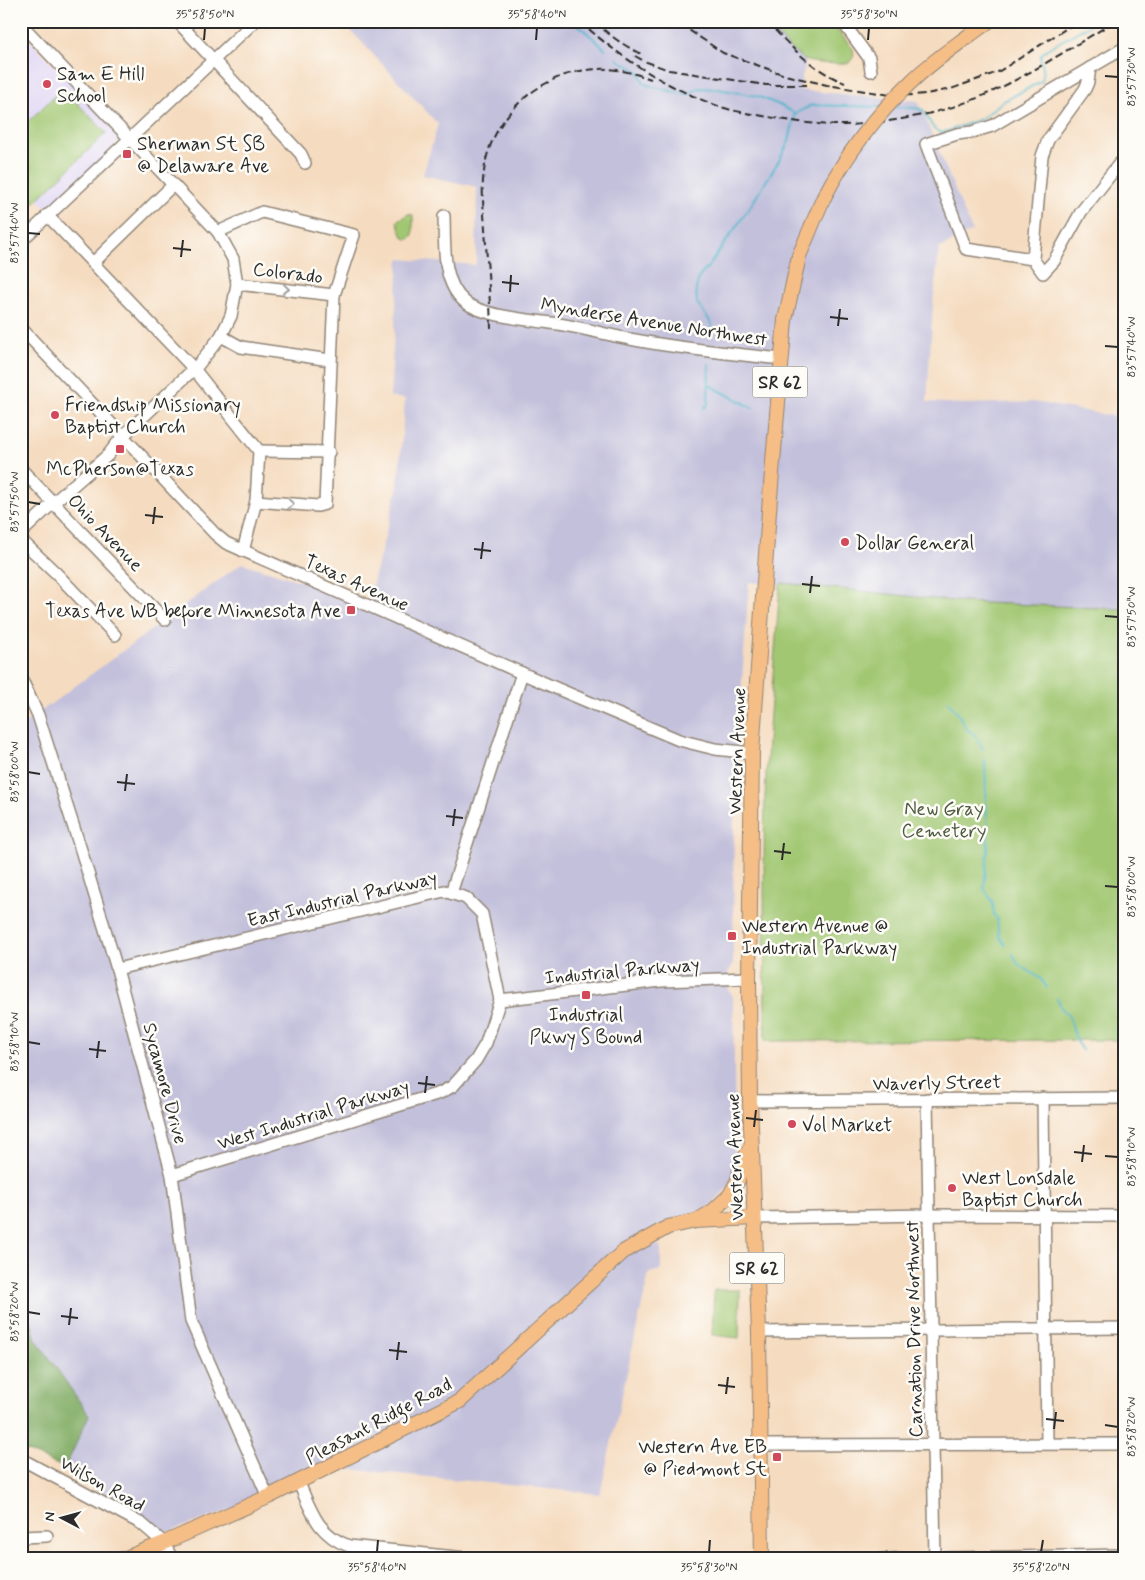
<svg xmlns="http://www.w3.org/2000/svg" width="1145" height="1580" font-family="Mynerve,sans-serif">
<rect width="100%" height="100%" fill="#fdfcf7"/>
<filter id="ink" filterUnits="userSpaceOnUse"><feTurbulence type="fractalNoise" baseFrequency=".02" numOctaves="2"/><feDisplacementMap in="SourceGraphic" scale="10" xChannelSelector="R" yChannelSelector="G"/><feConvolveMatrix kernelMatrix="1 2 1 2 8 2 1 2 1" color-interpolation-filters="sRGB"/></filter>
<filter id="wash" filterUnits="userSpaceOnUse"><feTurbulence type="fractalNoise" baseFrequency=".0096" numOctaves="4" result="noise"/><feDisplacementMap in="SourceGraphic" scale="20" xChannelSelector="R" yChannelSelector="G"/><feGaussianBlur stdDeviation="1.12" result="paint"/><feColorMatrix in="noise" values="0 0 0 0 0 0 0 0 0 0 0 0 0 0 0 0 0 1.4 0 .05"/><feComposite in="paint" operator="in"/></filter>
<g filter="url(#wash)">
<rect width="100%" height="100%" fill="#f5dcc0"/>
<path fill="#dfd4f5" d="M21 31 123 138 48 210 21 181Z"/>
<path fill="#c3c0db" d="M342 21H766L785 43 806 61 799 90 918 101 972 231 939 249 933 304 927 402 962 404 1034 402 1124 418V609L963 602 782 583V585L749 582 734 793 733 965 728 972V989L733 996 735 1136 733 1147 736 1156V1171L734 1181 706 1210 671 1220 648 1231 653 1245H659L661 1247V1270L649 1273 600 1494 348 1469 162 1534 65 1468 89 1415 36 1339 21 1290V726L242 563 368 602 398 486 405 399 390 397 399 259 476 265 477 187 423 175 438 124Z"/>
<g fill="#a1c772" stroke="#66794e">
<path d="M766 21H830L853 49 854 56 849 63C840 64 813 64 805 60 793 54 775 32 766 21Z"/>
<path d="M63 88 106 133 32 205 21 194V128Z"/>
<path d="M408 214 413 215V235L408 240 403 237 397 222 399 219 403 218Z"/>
<path d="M782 583 963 602 1124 609V1040L765 1041C765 960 763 878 765 797 768 726 775 655 780 585Z"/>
<path d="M714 1290H740L739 1338 712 1335Z"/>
</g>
<path fill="#80ac64" stroke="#566c48" d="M21 1290 36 1339 89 1415 65 1468 21 1449Z"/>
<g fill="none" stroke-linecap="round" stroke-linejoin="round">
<g stroke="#4db6cb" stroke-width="2">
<path d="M574 21 605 49"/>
<path d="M617 59 639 72 644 83 647 85 687 95 699 88 718 89 757 96 782 106 795 114"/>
<path d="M894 107 915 108 923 110 934 129 942 133 981 119 1002 102 1042 81C1043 77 1044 72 1043 68 1041 57 1037 58 1047 49L1097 21"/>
<path d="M711 336 712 324 697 303 696 289 699 277 708 267 750 207 780 159 789 141 795 114 812 105 880 107"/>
<path d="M709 385 753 408"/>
<path d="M704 408 708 404 709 363"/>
<path d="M948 701 960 717 967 729 974 734 983 749"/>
<path d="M985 760 988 850 984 888 993 903 994 915 997 918 999 936 1005 945"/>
<path d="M1013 954 1018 964 1041 979 1047 988"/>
<path d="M1057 998 1063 1011 1066 1012C1075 1024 1072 1039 1082 1050"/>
</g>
</g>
</g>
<g filter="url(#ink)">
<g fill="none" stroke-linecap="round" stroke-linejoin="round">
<defs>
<g id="minor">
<path d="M177 21 301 154 305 163"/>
<path d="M842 21 869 58 871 71"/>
<path d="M21 24 218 232 233 259 237 284 231 316 221 336 198 365 123 436 108 455 53 503 21 533"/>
<path d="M1090 68 1088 82 1085 89 1048 140 1042 156 1033 259 1043 273 1054 261 1081 212 1119 164 1124 160"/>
<path d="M47 215 194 369 259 451 256 501 243 551"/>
<path d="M444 216C445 243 441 282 465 302 485 318 537 320 564 325 588 329 611 336 635 340 683 349 733 354 782 359"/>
<path d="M218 232 262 212 354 235 334 295 325 504 318 506 256 501"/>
<path d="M21 241 255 21"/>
<path d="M1033 259 966 249 926 144 957 134 972 132 992 126 1124 48"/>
<path d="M93 263 173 185"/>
<path d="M237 284 334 295"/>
<path d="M21 328 215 534 226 543 558 689 679 740 715 749 752 753"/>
<path d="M221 336 241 347 330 360"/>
<path d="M259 451 329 452"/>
<path d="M21 469 165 620"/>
<path d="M21 540 56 573 115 635"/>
<path d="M21 678 38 715 81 850 117 969 172 1175 191 1321 268 1497"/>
<path d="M451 893 522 673"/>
<path d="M117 969 444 891 466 898 482 914 500 1000 486 1043 476 1060 453 1086 440 1093 172 1175"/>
<path d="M500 1000 661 981 749 978"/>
<path d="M1043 1098 1047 1443"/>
<path d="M927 1099 935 1559"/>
<path d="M750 1101 1124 1098"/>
<path d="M754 1218 929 1215 1124 1216"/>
<path d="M759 1332 1124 1328"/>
<path d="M762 1445 1124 1444"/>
<path d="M21 1459 142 1524 164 1543 172 1559"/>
<path d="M299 1483C311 1511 318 1535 349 1546L475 1559"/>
<path d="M21 1537 47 1536"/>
<path d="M882 1559 1124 1555"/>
</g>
<g id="major">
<path d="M971 34 989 21"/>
<path d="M700 1219 713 1211 730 1195 738 1180 741 1166 750 1148"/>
<path d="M123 1559 164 1543 268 1497 460 1401 623 1252 668 1227 696 1221 754 1218"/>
<path d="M762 1559 759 1332 750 1101 749 978 752 753 770 497 785 320 799 256 823 199"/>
</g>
</defs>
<use href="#minor" stroke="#908476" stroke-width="14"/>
<use href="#major" stroke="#908476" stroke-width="16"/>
<use href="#minor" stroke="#fff" stroke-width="11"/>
<use href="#major" stroke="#f6be87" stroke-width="14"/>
<g stroke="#2b2b2b" stroke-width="2" stroke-dasharray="8 4" stroke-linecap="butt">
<path d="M580 21C618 57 671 90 721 107 736 112 753 114 769 117 790 121 812 124 833 125 871 126 931 116 967 102 1019 83 1067 49 1116 21"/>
<path d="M595 21C609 36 626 47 644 55"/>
<path d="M682 21 689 30 723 53 785 75 827 85 897 96 926 94 951 89 998 72 1078 21"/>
<path d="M767 21C790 47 813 70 845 83"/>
<path d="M635 56 644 61 669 70 766 85H808"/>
<path d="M491 328C490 295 487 262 485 229 484 210 481 190 484 172 490 115 543 70 599 69 616 68 634 73 651 79"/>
</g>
<defs>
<path id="major-bridge" d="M823 199C846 155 875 116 911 82 929 64 951 49 971 34"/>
</defs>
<use href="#major-bridge" stroke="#908476" stroke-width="16" stroke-linecap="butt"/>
<use href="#major-bridge" stroke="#f6be87" stroke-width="14"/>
</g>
<defs><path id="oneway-chevron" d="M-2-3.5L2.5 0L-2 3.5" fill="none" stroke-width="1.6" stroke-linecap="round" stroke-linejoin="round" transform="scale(1.25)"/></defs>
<g stroke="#a0a0a0">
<use href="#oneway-chevron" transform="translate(286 289) rotate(7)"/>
<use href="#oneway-chevron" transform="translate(291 504) rotate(5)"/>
</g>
</g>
<path fill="none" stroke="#2b2b2b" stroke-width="2" d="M204 40 205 28M536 40 537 28M868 40 869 28M1105 76 1118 77M28 233 40 234M173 248 191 250M181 257 183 240M502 282 519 284M510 292 511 275M830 317 848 319M838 326 840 309M1105 346 1118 347M28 502 40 504M145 515 163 517M153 524 155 507M474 549 491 551M481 559 483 542M802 584 820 586M810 593 812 576M1105 616 1118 617M28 772 40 774M117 782 135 784M125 791 127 774M446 816 463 818M453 826 455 809M774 851 791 853M782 860 784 843M1105 886 1118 887M28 1042 40 1044M89 1049 106 1051M97 1058 99 1041M418 1083 435 1085M425 1093 427 1076M746 1118 763 1120M754 1127 756 1110M1074 1152 1092 1154M1105 1156 1118 1157M1082 1162 1084 1145M28 1312 40 1314M61 1316 78 1318M69 1325 71 1308M389 1350 407 1352M397 1360 399 1342M718 1385 735 1387M726 1394 728 1377M1046 1419 1064 1421M1105 1425 1118 1427M1054 1429 1056 1412M377 1552 378 1540M709 1552 710 1540M1041 1552 1043 1540"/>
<g fill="#d1495b" stroke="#fdfcf7" stroke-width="2">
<circle cx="47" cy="84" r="5"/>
<rect x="122" y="149" width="10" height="10" rx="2.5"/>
<circle cx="55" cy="415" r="5"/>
<rect x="115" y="444" width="10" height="10" rx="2.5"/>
<circle cx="845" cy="542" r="5"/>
<rect x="346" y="605" width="10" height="10" rx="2.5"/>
<rect x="727" y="931" width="10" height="10" rx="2.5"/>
<rect x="581" y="990" width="10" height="10" rx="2.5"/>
<circle cx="792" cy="1124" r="5"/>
<circle cx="952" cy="1188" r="5"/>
<rect x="772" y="1452" width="10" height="10" rx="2.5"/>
</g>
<g text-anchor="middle" stroke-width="5" stroke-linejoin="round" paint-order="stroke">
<g fill="#fdfcf7" stroke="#6a6a68" stroke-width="1">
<rect x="752.5" y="366.5" width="55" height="31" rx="4"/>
<rect x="729.5" y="1252.5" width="55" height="31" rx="4"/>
</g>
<g font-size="18" font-weight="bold" fill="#2b2b2b">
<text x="780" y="388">SR 62</text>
<text x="757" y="1274">SR 62</text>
</g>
<g font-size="19" fill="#2b2b2b" stroke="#fdfcf7" text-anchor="start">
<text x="57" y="80">Sam E Hill<tspan x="57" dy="22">School</tspan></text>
<text x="137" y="150">Sherman St SB<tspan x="137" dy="22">@ Delaware Ave</tspan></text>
<text x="65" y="411">Friendship Missionary<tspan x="65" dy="22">Baptist Church</tspan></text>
<text x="120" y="475" text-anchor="middle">McPherson@Texas</text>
<text x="855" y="549">Dollar General</text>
<text x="341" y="617" text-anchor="end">Texas Ave WB before Minnesota Ave</text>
<text x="742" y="932">Western Avenue @<tspan x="742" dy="22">Industrial Parkway</tspan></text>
<text x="586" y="1021" text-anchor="middle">Industrial<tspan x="586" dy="22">Pkwy S Bound</tspan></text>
<text x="802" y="1131">Vol Market</text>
<text x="962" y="1184">West Lonsdale<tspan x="962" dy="22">Baptist Church</tspan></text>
<text x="767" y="1453" text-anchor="end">Western Ave EB<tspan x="767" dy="22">@ Piedmont St</tspan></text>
</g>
<g font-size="19" fill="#2b2b2b" stroke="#fdfcf7">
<text transform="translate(288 272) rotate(7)" y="7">Colorado</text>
<text transform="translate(654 321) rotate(9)" y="7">Mynderse Avenue Northwest</text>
<text transform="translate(106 532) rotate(46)" y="7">Ohio Avenue</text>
<text transform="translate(357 582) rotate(24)" y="7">Texas Avenue</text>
<text transform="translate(736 751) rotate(-88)" y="7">Western Avenue</text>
<text transform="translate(342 898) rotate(-13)" y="7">East Industrial Parkway</text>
<text transform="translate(622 970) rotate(-5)" y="7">Industrial Parkway</text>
<text transform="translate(937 1082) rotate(-1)" y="7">Waverly Street</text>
<text transform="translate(166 1083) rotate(75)" y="7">Sycamore Drive</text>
<text transform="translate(313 1114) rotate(-17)" y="7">West Industrial Parkway</text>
<text transform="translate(734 1157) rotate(-92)" y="7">Western Avenue</text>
<text transform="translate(913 1329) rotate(-91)" y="7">Carnation Drive Northwest</text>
<text transform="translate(378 1420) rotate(-28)" y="7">Pleasant Ridge Road</text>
<text transform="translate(103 1483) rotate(29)" y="7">Wilson Road</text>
</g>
<g font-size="19" fill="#4e5a40" stroke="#fdfcf7">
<text x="944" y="815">New Gray<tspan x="944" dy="22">Cemetery</tspan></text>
</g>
</g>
<rect width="1145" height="1580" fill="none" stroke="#fdfcf7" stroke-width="55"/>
<g transform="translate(62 1518) rotate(276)" stroke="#fdfcf7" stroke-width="4" paint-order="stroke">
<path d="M0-4L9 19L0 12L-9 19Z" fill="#2b2b2b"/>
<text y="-8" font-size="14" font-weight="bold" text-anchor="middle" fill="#2b2b2b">N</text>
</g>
<rect x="28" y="28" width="1090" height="1524" fill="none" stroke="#2b2b2b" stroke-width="2"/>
<g font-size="12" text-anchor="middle" fill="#2b2b2b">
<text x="205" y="18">35°58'50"N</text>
<text x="537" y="18">35°58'40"N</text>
<text x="869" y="18">35°58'30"N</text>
<text transform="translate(1131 77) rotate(-90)" y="4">83°57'30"W</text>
<text transform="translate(14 233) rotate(-90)" y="4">83°57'40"W</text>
<text transform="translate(1131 347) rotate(-90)" y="4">83°57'40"W</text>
<text transform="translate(14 502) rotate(-90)" y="4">83°57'50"W</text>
<text transform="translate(1131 617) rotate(-90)" y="4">83°57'50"W</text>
<text transform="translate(14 772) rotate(-90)" y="4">83°58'00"W</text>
<text transform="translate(1131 887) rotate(-90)" y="4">83°58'00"W</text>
<text transform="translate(14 1042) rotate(-90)" y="4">83°58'10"W</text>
<text transform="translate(1131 1157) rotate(-90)" y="4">83°58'10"W</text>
<text transform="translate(14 1312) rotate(-90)" y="4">83°58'20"W</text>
<text transform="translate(1131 1427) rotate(-90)" y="4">83°58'20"W</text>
<text x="377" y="1571">35°58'40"N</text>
<text x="709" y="1571">35°58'30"N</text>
<text x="1041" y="1571">35°58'20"N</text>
</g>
</svg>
